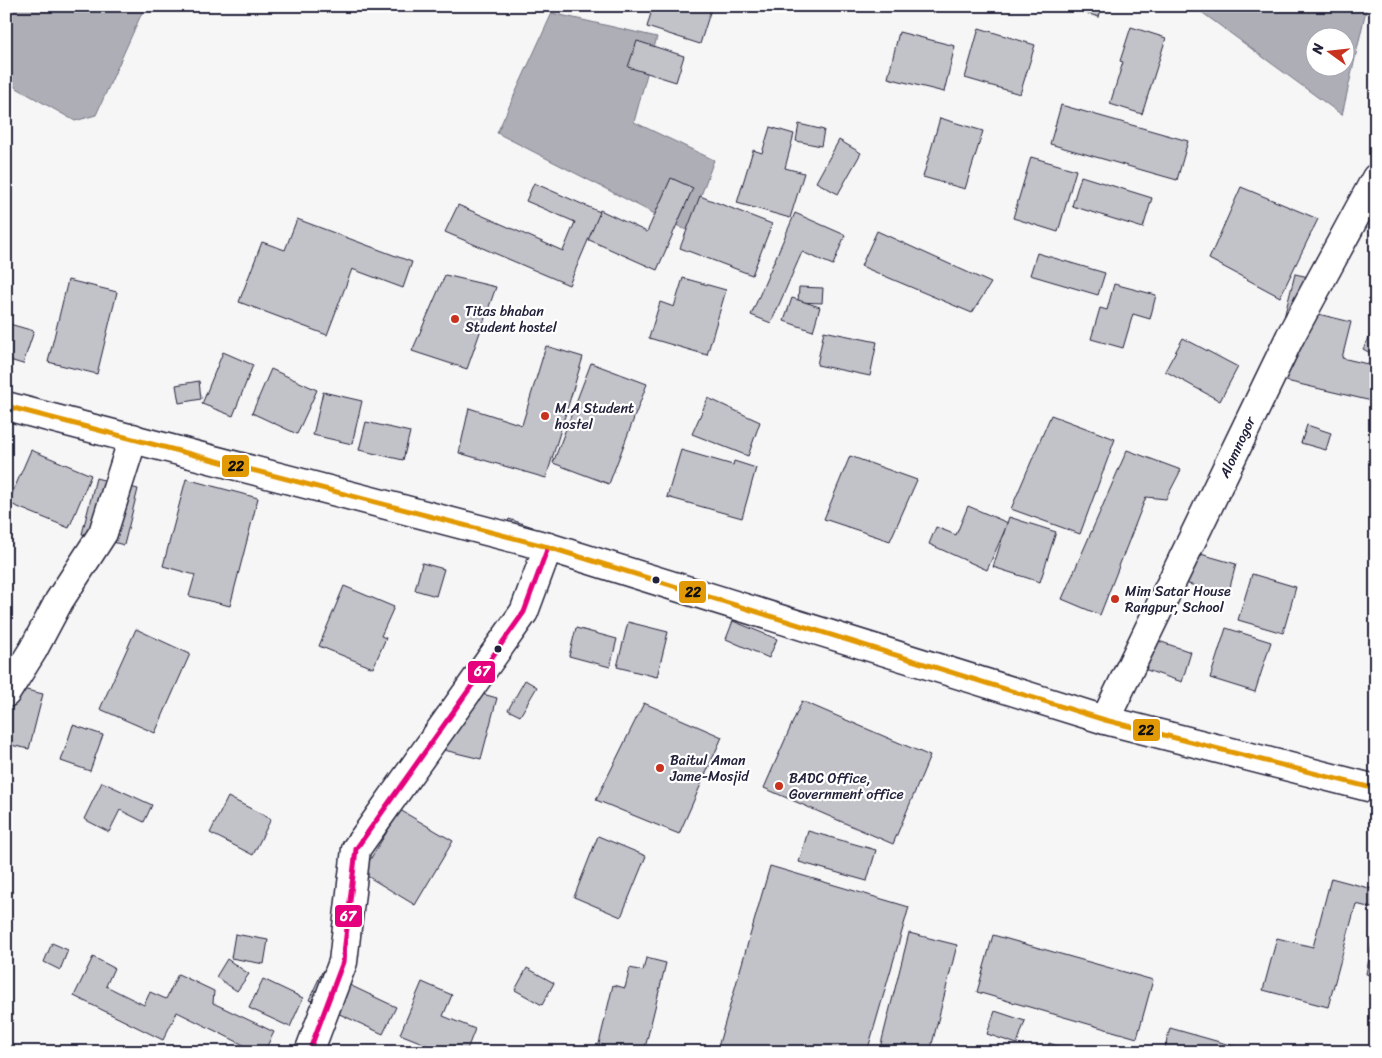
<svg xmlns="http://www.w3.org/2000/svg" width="1382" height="1058" font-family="Sriracha,sans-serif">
<rect width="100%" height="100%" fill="#f6f6f7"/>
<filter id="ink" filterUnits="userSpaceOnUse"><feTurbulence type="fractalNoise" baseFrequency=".02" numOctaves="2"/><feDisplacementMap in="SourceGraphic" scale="10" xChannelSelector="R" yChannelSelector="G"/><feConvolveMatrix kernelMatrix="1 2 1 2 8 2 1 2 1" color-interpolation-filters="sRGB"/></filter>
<g filter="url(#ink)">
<g fill="#aeaeb7" stroke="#767685" fill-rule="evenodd">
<path d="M6 6H145L96 115 75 121 6 82Z"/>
<path d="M1200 6H1367L1342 115 1200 11ZM1314 38H1344V68H1314Z"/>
<path d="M552 13 657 37 634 122 714 160 688 231 497 133Z"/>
</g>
<g fill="#c2c2c9" stroke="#22223b">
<path d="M653 6H712L700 44 647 27Z"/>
<path d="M1084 6H1102L1099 17 1082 12Z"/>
<path d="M1131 27 1166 38 1142 114 1110 104 1123 62 1120 61Z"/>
<path d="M979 28 1035 45 1020 94 965 78Z"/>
<path d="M899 32 955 46 944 92 888 78Z"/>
<path d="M637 41 684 56 676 82 628 67Z"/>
<path d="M1061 105 1188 141 1177 180 1050 144Z"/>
<path d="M940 118 983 131 965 189 923 177Z"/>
<path d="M799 124 824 130 821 146 796 141Z"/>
<path d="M770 127 794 134 785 168 804 173 790 218 737 203 753 150 762 153Z"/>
<path d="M839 140 861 153 838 194 816 182Z"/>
<path d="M1031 157 1076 170 1058 232 1013 218Z"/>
<path d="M1081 176 1152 198 1143 228 1072 206Z"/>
<path d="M671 178 693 188 657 270 587 239 600 210 647 232Z"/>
<path d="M534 183 600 212 569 285 445 232 458 205 563 251 575 222 526 201Z"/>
<path d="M1241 187 1318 219 1280 297 1209 259Z"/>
<path d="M700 196 772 224 752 275 680 248Z"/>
<path d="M795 213 845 235 833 265 802 252 771 323 751 315Z"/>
<path d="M297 219 412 262 403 288 352 269 327 335 239 302 262 242 285 250Z"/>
<path d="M877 231 991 283 972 313 861 266Z"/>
<path d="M1037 253 1105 273 1098 295 1030 275Z"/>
<path d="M1295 274 1318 279 1310 312 1351 322 1342 358 1376 366V402L1269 377Z"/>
<path d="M445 275 496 287 467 369 412 351Z"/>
<path d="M683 278 726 290 707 355 649 338 660 302 674 307Z"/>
<path d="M68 280 117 292 97 374 48 362Z"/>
<path d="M1114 284 1156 295 1150 319 1133 314 1123 348 1091 339 1100 308 1107 310Z"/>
<path d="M799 287 823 288 822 303 798 302Z"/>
<path d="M792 298 820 307 813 331 784 321Z"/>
<path d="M6 323 34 331 23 364 6 359Z"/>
<path d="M1374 329 1376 330V356L1363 349Z"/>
<path d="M824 331 877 342 870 376 817 365Z"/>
<path d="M1183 338 1238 367 1220 401 1165 371Z"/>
<path d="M546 346 583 357 546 478 459 453 469 408 522 425Z"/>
<path d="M223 352 253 365 233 416 202 404Z"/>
<path d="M591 363 647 384 609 484 553 463Z"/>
<path d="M271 369 317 390 297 434 252 413Z"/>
<path d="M199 381 201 399 179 403 176 385Z"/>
<path d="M323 392 362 401 352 444 313 435Z"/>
<path d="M708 398 760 422 748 456 692 434Z"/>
<path d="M1051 415 1115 439 1080 534 1011 509Z"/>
<path d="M366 422 410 432 403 460 359 450Z"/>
<path d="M1307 425 1331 433 1326 450 1301 443Z"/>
<path d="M31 450 91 475 69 528 8 503Z"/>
<path d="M681 450 733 465 734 461 756 468 742 518 667 497Z"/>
<path d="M1127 450 1181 470 1166 499 1146 497 1100 615 1062 599Z"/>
<path d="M850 456 917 480 890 541 824 519Z"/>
<path d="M96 478 138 489 124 545 82 534Z"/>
<path d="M186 479 258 498 230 606 189 596 195 575 163 566Z"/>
<path d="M968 506 1008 523 987 570 929 544 936 527 956 535Z"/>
<path d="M1009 517 1056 532 1040 582 993 567Z"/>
<path d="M509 519 533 527 530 537 506 529Z"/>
<path d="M1183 549 1236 564 1228 595 1174 580Z"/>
<path d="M422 563 444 569 436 596 415 590Z"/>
<path d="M1252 574 1296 587 1283 633 1238 620Z"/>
<path d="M344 586 394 607 381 636 386 638 373 668 319 646Z"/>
<path d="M733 621 777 639 769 658 726 639Z"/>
<path d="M628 622 668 632 657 677 617 667Z"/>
<path d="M576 628 617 639 610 667 569 656Z"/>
<path d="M1226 628 1271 642 1255 692 1210 678Z"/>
<path d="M136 629 190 654 155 733 100 709Z"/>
<path d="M1144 636 1191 652 1182 682 1135 666Z"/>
<path d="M525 680 537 687 520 716 508 710Z"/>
<path d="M6 685 43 694 29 749 6 744Z"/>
<path d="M461 688 497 698 481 759 444 750Z"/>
<path d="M802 701 930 756 893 844 764 788Z"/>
<path d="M644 703 722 737 679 834 596 800Z"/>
<path d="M73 725 103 735 90 771 61 761Z"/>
<path d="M102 782 152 805 144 822 120 810 109 832 84 819Z"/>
<path d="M228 797 271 819 253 855 210 833Z"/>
<path d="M400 810 453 841 415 905 362 873Z"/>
<path d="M808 831 876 850 867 881 799 862Z"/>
<path d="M598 836 646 856 621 917 574 897Z"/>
<path d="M770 866 909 907 867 1052H733L718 1047Z"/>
<path d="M1331 878 1376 890V909L1356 904 1328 1007 1263 990 1277 938 1313 947Z"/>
<path d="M909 933 957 945 930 1052H879Z"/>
<path d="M235 934 268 940 264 964 231 958Z"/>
<path d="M993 935 1153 980 1137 1038 977 992Z"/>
<path d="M52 943 68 950 60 970 44 962Z"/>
<path d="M1372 943H1376V976L1366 974Z"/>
<path d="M93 957 114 968 106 986 144 1005 150 992 166 999 178 974 214 991 213 1003 274 1032 264 1052H258L177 1012 163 1040 74 996Z"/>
<path d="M646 958 666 963 644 1052H597L613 985 625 988 630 968 643 971Z"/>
<path d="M227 959 249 974 237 991 216 977Z"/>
<path d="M527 968 554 983 542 1005 515 990Z"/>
<path d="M322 972 396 1007 383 1034 309 1000Z"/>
<path d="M263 979 303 998 290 1027 249 1008Z"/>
<path d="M422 982 452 995 443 1016 475 1029 466 1052H433L435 1048 400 1034Z"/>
<path d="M995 1011 1025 1021 1017 1044 987 1034Z"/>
<path d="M1170 1028 1255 1052H1164Z"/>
<path d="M1049 1043 1063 1048 1062 1052H1046Z"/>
</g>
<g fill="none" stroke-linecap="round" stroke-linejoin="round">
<defs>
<g id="minor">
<path d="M6 693 33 650 59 601 103 533 133 438"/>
<path d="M1105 720 1290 337 1376 178"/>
<path d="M309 1052 343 962 356 849 524 612 548 547"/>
</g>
<path id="trunk" d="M6 406 548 547 1105 720 1376 789"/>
</defs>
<use href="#minor" stroke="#22223b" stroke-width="31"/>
<use href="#trunk" stroke="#22223b" stroke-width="31"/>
<use href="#minor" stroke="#fff" stroke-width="28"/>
<use href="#trunk" stroke="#fff" stroke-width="28"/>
<defs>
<path id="bus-1" d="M309 1052 343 962 356 849 524 612 548 547"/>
<path id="bus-2" d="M6 406 548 547 1105 720 1376 789"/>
</defs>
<use href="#bus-1" stroke="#fff" stroke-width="9"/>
<use href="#bus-2" stroke="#fff" stroke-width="9"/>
<use href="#bus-1" stroke="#e5007d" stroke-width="5"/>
<use href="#bus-2" stroke="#e29906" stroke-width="5"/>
</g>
</g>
<g fill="#c8321e" stroke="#fff" stroke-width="2">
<circle cx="455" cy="319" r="5"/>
<circle cx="545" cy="416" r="5"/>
<circle cx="1115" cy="599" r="5"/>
<circle cx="660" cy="768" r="5"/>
<circle cx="779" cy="786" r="5"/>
</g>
<g fill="#22223b" stroke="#fff" stroke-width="2">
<circle cx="656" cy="580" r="4.5"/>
<circle cx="498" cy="649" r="4.5"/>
</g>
<g text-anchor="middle" stroke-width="4.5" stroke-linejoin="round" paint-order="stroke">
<g font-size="14" fill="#22223b" stroke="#fff" text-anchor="start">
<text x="465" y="316">Titas bhaban<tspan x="465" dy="16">Student hostel</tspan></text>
<text x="555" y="413">M.A Student<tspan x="555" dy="16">hostel</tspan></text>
<text x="1125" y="596">Mim Satar House<tspan x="1125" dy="16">Rangpur, School</tspan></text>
<text x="670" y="765">Baitul Aman<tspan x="670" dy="16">Jame-Mosjid</tspan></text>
<text x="789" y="783">BADC Office,<tspan x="789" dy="16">Government office</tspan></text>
</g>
<g font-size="14" fill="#22223b" stroke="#fff">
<text transform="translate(1237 447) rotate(-65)" y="5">Alomnogor</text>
</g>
</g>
<g stroke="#fff" stroke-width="2">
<rect x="221" y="454" width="29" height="24" rx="5" fill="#e29906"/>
<rect x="678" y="580" width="29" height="24" rx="5" fill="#e29906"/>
<rect x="467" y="660" width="29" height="24" rx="5" fill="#e5007d"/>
<rect x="1132" y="718" width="29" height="24" rx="5" fill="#e29906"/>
<rect x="334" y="904" width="29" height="24" rx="5" fill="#e5007d"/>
</g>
<g font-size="14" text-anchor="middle" font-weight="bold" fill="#fff">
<text x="482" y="676">67</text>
<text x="348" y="921">67</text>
</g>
<g font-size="14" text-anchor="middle" font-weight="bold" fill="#111">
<text x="236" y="471">22</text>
<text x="693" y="597">22</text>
<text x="1146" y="735">22</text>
</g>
<rect width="1382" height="1058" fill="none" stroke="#fff" stroke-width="25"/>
<rect x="12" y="12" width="1357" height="1033" fill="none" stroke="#22223b" stroke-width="2" filter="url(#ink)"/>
<g transform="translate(1330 52) rotate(285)"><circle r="24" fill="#ffffff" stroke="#a7a7b1"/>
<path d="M0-4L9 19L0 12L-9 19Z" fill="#c8321e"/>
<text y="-8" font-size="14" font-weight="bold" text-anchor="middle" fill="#22223b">N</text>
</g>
</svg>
